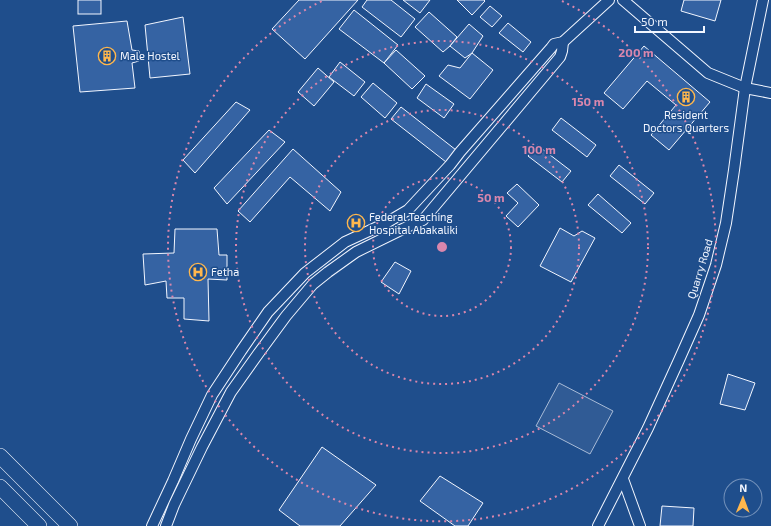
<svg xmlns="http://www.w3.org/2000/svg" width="771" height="526" font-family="'Exo 2',sans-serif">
<rect width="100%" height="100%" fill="#1f4e8c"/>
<path fill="#305b95" stroke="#a8bbd7" d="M559 383 613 411 590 454 536 426Z"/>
<g fill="#3563a3" stroke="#f2f6ff">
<rect x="78" y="0" width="23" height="14"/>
<path d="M299 0H358L305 59 272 29Z"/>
<path d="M367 0H391L415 19 401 37 362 7Z"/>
<path d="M403 0H430L420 13Z"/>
<path d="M457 0H484L485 1 472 15Z"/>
<path d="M684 0H721L715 21 681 11Z"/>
<path d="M490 6 502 16 492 27 480 17Z"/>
<path d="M354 10 398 45 384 63 339 29Z"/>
<path d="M429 12 457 37 450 46 443 52 415 27Z"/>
<path d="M183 17 190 74 150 78 145 25Z"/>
<path d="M127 21 132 50 139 51V61L132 63 135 88 80 92 73 26Z"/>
<path d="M508 23 531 42 523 52 499 33Z"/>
<path d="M469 24 483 36 472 53 465 58 450 46Z"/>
<path d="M644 46 710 102 669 150 651 135 676 105 647 81 623 109 604 93Z"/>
<path d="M396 50 425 76 412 89 384 63Z"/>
<path d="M472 53 493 70 470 99 439 76 448 65 460 68Z"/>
<path d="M340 62 365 82 354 96 329 77Z"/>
<path d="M318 68 334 82 314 106 298 92Z"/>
<path d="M373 83 397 103 385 118 361 97Z"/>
<path d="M426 84 454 104 444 118 417 98Z"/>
<path d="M236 102 250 110 195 173 183 160Z"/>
<path d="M401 107 456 150 446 162 391 119Z"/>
<path d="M561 118 596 145 587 157 552 130Z"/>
<path d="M269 130 285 142 227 204 214 188Z"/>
<path d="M537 145 571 171 562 182 528 156Z"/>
<path d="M293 149 341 192 330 211 290 177 250 222 238 211Z"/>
<path d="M619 165 654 193 645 204 610 176Z"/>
<path d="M517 184 539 205 518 227 506 216 518 203 507 193Z"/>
<path d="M598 194 631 223 622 233 588 205Z"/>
<path d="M560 228 574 236 582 231 595 238 571 282 540 266Z"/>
<path d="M175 229H217L219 255H227V280L208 279 209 321 184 319V298H167L166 281 145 285 143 254 174 253Z"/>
<path d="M395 262 411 271 399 294 381 282Z"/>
<path d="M728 374 755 383 745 410 720 404Z"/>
<path d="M322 447 376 485 340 526H300L279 510Z"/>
<path d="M440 476 483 503 468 526H455L420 501Z"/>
<path d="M662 506 694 508 693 526H660Z"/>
</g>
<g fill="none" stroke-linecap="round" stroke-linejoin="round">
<defs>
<g id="minor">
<path d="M623 0 708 73 745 88 771 93"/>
<path d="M623 479 640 526"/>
<path d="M152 526 173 481 191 439 212 395 241 351 268 312 305 273 345 242 386 223 408 210 450 165 460 152 551 48 554 44 563 42 609 0"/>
<path d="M166 526 174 505 202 447 231 392 258 354 286 316 313 284 328 272 356 252 415 223 423 220 560 57 562 51 563 42"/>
<path d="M598 526 648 428 679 360 699 315 716 265 726 223 734 170 745 88 763 0"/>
</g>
<g id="highway">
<path d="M0 456 70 526"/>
<path d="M0 487 39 526"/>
</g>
</defs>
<use href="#minor" stroke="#f2f6ff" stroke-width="12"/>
<use href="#highway" stroke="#f2f6ff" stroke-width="16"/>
<use href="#minor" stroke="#1f4e8c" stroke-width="10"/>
<use href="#highway" stroke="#1f4e8c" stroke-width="15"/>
</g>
<g fill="none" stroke="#da87ad" stroke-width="2" stroke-dasharray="2 4">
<circle cx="442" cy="247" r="69"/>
<circle cx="442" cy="247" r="137"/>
<circle cx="442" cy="247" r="206"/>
<path d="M562 1A274 274 0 1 1 322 1"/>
</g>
<defs>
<symbol id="building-ring" viewBox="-11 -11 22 22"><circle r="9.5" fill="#1f4e8c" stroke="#ffb74d" stroke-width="1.5"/><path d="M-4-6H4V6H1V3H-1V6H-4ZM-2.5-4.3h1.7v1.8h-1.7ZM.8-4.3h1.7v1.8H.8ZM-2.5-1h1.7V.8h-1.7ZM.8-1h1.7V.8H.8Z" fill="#ffb74d"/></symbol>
<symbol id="hospital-ring" viewBox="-11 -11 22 22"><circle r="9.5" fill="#1f4e8c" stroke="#ffb74d" stroke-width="1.5"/><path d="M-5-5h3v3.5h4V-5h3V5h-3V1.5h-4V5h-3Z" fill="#ffb74d"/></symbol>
</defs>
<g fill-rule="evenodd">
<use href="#building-ring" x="97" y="46" width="20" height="20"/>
<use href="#building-ring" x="676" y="87" width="20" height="20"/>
<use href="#hospital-ring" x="346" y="213" width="20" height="20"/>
<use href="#hospital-ring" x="188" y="262" width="20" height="20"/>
</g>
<g text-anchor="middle" stroke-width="3" stroke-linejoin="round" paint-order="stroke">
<g font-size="11" fill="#f2f6ff" stroke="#1f4e8c" text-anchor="start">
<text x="120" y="60">Male Hostel</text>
<text x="686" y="119" text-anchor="middle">Resident<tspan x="686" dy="13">Doctors Quarters</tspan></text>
<text x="369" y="221">Federal Teaching<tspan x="369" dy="13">Hospital Abakaliki</tspan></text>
<text x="211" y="276">Fetha</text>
</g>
<g font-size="11" fill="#f2f6ff" stroke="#1f4e8c">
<text transform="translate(700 269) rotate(-73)" y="4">Quarry Road</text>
</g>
</g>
<circle cx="442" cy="247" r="6" fill="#da87ad" stroke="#1f4e8c" stroke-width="2"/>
<g font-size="12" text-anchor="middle" font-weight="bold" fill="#da87ad" stroke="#1f4e8c" stroke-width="3" stroke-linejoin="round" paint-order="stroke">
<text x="636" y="57">200 m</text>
<text x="588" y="106">150 m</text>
<text x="539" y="154">100 m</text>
<text x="491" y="202">50 m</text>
</g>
<g transform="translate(743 498) rotate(1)"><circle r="19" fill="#1f4e8c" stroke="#7391ba"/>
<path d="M0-3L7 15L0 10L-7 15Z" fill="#ffb74d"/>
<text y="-6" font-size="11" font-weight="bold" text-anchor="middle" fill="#f2f6ff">N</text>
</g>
<path d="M635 26v6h69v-6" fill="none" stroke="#f2f6ff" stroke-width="2"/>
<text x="641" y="26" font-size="12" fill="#f2f6ff" stroke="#1f4e8c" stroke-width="3" paint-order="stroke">50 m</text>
</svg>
